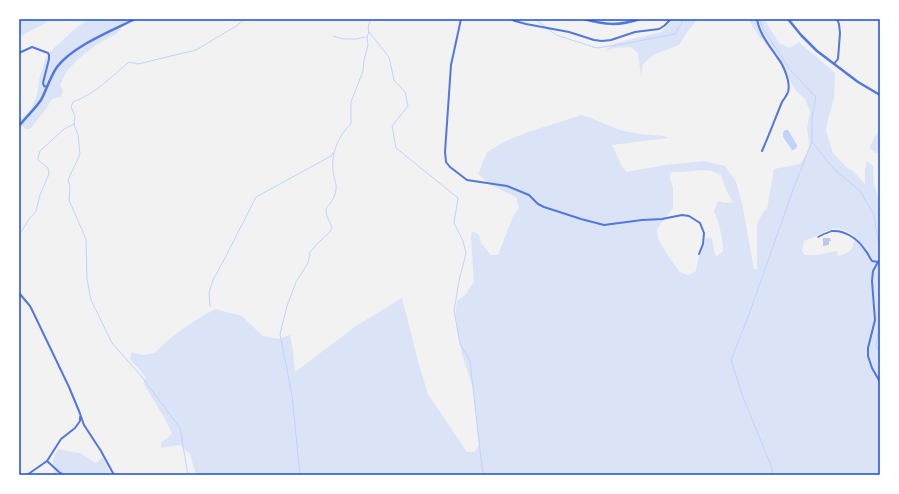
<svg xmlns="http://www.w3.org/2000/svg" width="899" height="494" font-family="Poppins,sans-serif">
<rect width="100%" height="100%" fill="#f2f2f2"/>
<g fill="#dbe4f7" fill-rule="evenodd">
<path d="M19 19H48L46 23 19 37Z"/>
<path d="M90 19H130L116 34 96 45 78 59 67 71 60 85 63 90 61 97 52 99 46 109 30 129H25L19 122 31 109 37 95 39 80 46 57 50 52 77 27Z"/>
<path d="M673 19H698L687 32 679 45 653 55 643 64 641 76 638 53 631 47 615 48 605 51 616 43 661 32Z"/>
<path d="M748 19H764L779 43 790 48 799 42 835 73 834 99 828 119 826 131 833 153 847 168 853 171 865 184V169L867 161 873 166 874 184 880 201V475H196L190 454 180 445 161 448V442L168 438 172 433 164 417 143 383 146 377 130 359 131 352 143 355 155 353C172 334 194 321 215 309L242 316 263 336 278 339 290 335 293 350 295 372 356 326 402 298 419 365 428 394 467 452H474L479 445 474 392 462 354 455 316 457 301 466 294 474 282 471 238 472 231 479 235 481 243 491 255H498L513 216 519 208 516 197 490 185 478 174 487 152 504 142 525 133 582 115 591 118 612 127 624 131 640 134 664 136 669 138 612 145 621 164 626 172 665 165 704 161 725 166 736 182 742 203 754 269H757V224L763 212 767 209 774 169 800 164 810 148 807 128 810 112 805 99 796 91 775 55 758 35ZM702 170 712 171 721 175 726 190 733 202 725 203 718 201 714 211C719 224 723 237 723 251L716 257 714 250 712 238H706L699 255 696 271 688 275 680 272 670 259 658 239 657 229 673 208V187L670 178 671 172H683ZM832 228C841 228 848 231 854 236 854 249 851 253 838 256L837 251 817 255H805L802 251 804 241 816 236 824 232 832 230Z"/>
<path d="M880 131V152L876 153 869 148 877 133Z"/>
<path d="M58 449 80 453 96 463 103 457 111 475H55C52 464 52 459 58 449Z"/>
</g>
<path fill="#bfd3fe" d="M785 130H788L797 145V147L794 150H792L783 137V133Z"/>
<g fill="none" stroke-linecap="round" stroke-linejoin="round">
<g stroke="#bfd3fe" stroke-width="1">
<path d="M535 19 546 27"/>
<path d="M759 19 764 30 791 71 816 97 812 116V141L793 190 748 317 731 360 743 397 772 468 773 475"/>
<path d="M548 29 556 35 597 48 623 44 675 34 684 19"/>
<path d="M369 32 389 57 394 80 405 92 408 106 392 126 396 148 458 198 454 223 463 241 466 253 459 281 454 311 460 344 470 361 482 468 484 475"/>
<path d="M333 36 343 39H356L365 37"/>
<path d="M812 142 834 169 860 191 874 215 880 253"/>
<path d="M19 235 30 218 36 211 40 195 49 174 48 168 38 160V158L40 151 64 129 74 124"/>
<path d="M210 306 209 293 213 280 225 258 256 197 331 156 333 153"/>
<path d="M880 321 876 346 880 352"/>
<path d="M188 475 180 428 142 377 112 343 91 300 87 279 86 239 69 200 70 187 68 180 80 154 78 135 74 124 75 116 71 107 73 102C95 94 111 77 129 62L138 64 196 50 236 26 245 19"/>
<path d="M300 475 292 395 280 334 287 306 296 282 308 263 310 252 321 240 329 233 332 228C331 223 326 217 326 211 326 206 330 204 332 201 334 197 336 193 336 189 337 183 333 177 333 171 331 155 338 135 351 124V102L363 71 364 60 368 45 367 37 369 32 368 27 371 19"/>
</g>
</g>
<path fill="#bdc9ec" d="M823 238H830L831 241H829V245L823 246Z"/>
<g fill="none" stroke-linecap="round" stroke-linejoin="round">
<path stroke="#5277de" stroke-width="1.5" d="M818 237 824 234 832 231"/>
<g stroke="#5277de" stroke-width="2">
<path d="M461 19 451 65 445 152 446 162 450 167 467 180 507 186 529 195 538 204 544 207 581 219 604 225 642 220 662 219 682 215 689 216 700 223 704 233 703 244 699 254"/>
<path d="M511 19 515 21 526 24 569 32 594 40 602 41 611 40 635 32 659 29 664 26 671 19"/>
<path d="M757 19C759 33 769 45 777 57 783 64 791 82 788 92 787 95 784 99 782 102 775 119 769 135 762 151"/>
<path d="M19 53 32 47 48 53 49 55V59L43 83 44 86 47 87"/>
<path d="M834 64 838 59 840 33 839 24 837 19"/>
<path d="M832 231C845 230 858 239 865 250 868 253 869 257 872 261L878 262 880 260"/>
<path d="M878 262 873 271 872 281 875 320 868 348V356L872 368 880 382"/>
<path d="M19 293 30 306 34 314 69 387 79 411 84 425 101 451 114 475"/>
<path d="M47 461 59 472 64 475"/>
<path d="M27 475 47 461 61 439 75 428 80 421V417"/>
</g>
<g stroke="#5277de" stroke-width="2.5">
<path d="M584 19C605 25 619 26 640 19"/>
<path d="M788 19 801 35 817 51 858 82 880 95"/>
<path d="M19 126C26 117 35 109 41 100 47 89 50 77 57 67 73 46 111 31 135 19"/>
</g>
</g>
<rect width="899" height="494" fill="none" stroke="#ffffff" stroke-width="40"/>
<rect x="20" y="20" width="859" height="454" fill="none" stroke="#1d4ed8" stroke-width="1.5"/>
</svg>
